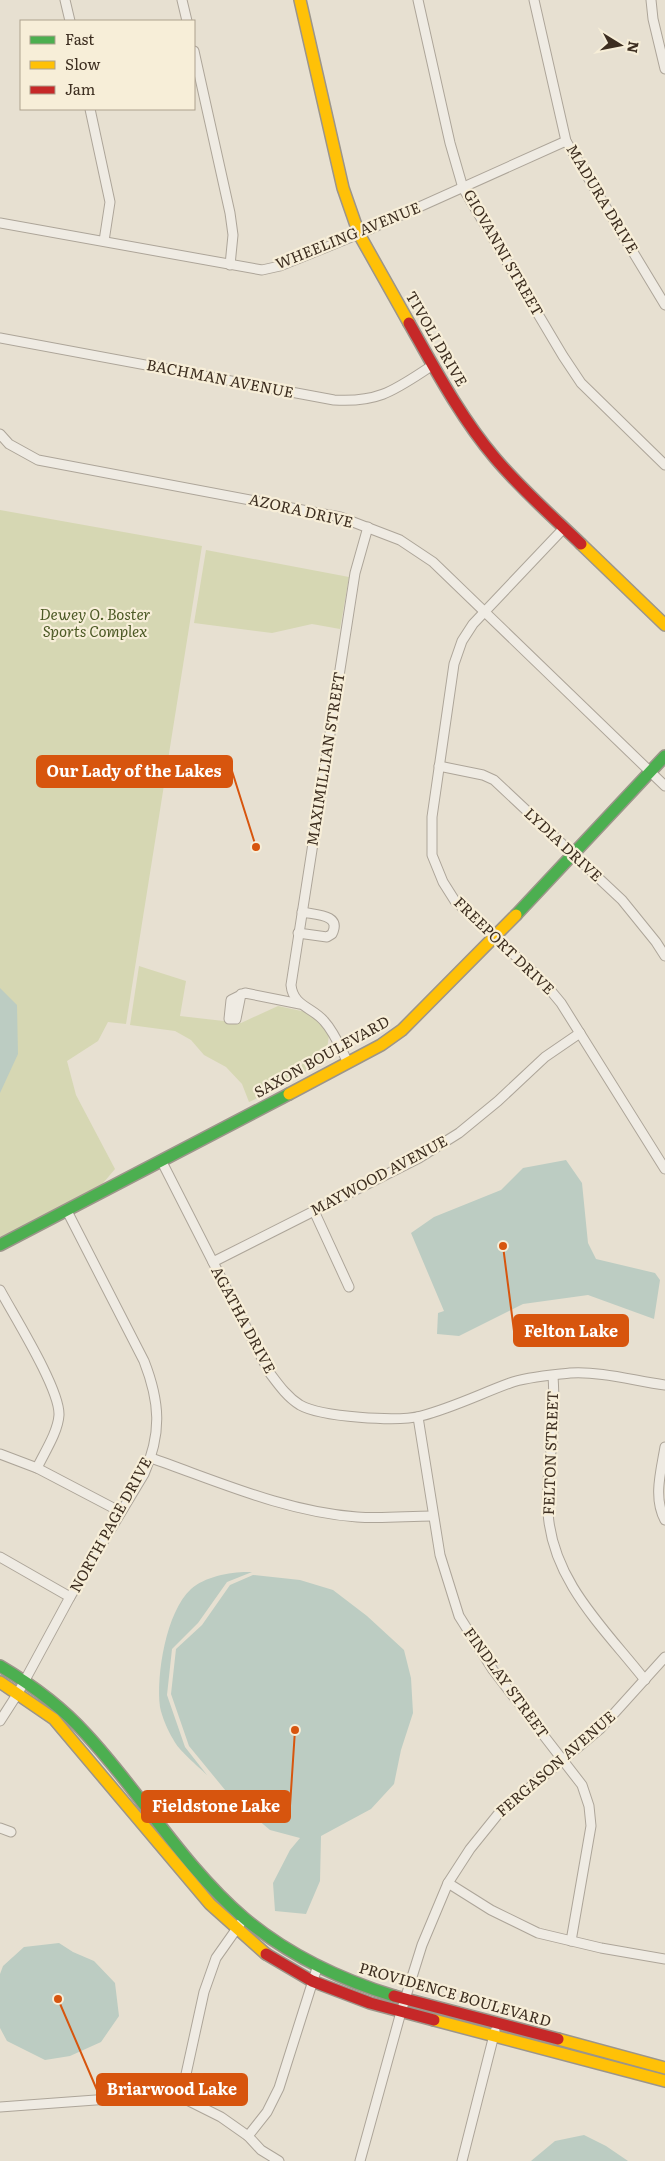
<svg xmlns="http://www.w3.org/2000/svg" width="665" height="2161" font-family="Literata,serif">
<rect width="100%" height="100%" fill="#e7e0d1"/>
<g fill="#d6d7b3">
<path d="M0 510 202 546 126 1024 108 1022 98 1041 67 1061 76 1095 115 1169 98 1189 0 1240Z"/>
<path d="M206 550 349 577 340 629 312 624 272 633 194 623Z"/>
<path d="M139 966 186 981 180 1016 241 1023 278 1006 306 1012 320 1023 329 1036C328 1040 328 1047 326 1051 312 1073 272 1091 249 1102L242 1084 226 1067 204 1055 191 1040 175 1031 130 1025Z"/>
</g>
<g fill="#bcccc2">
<path d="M0 988 17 1005 18 1054 0 1093Z"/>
<path d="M566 1160 582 1183 588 1243 596 1259 655 1273 660 1280 654 1319 588 1295 523 1304 459 1336 437 1334 438 1313 444 1311 411 1233 434 1217 501 1190 523 1168Z"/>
<path d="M252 1572 227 1582 198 1623 172 1649 167 1695 185 1747 207 1775C198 1766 178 1750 173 1739 168 1731 162 1717 160 1707 156 1675 166 1612 191 1589 205 1576 234 1571 252 1572Z"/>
<path d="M253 1575 300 1580 333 1590 367 1616 404 1650 411 1678 413 1713 401 1750 394 1784 371 1809 321 1836 320 1881 306 1914 275 1911 273 1883 290 1850 300 1838 270 1830 230 1796 189 1746 171 1694 176 1649 202 1625 230 1585Z"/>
<path d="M59 1943 73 1952 94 1961 115 1983 119 2016 101 2042 70 2056 45 2060 7 2041 0 2028V1974L3 1966 24 1947Z"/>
<path d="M584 2135 606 2146 628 2161H531L555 2141Z"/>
</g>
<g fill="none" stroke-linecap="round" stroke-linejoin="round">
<defs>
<g id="street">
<path d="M65 0 70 21"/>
<path d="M182 0 187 21"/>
<path d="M418 0 450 143 463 188 563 356 581 383 665 465"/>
<path d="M534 0 566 141 665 305"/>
<path d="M651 0 653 19 665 69"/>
<path d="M194 51 230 213 233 235 230 265"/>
<path d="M90 109 110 202 104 241"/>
<path d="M0 223 262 270 280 266 359 234 566 141"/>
<path d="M0 338 334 400C380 403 396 389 433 365"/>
<path d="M0 434 9 444 38 460 340 517 400 540 433 562 665 786"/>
<path d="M564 528 473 624 462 641 454 664 432 817V855L443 882 455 901 541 979 561 1003 665 1169"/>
<path d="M439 766 483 775 494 780 622 900 656 942 665 956"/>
<path d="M298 933 327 937 332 934C342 914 315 915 302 912"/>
<path d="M241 994 236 1019H229L231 1000 245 993 300 1004"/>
<path d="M348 1063C341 1049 335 1033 324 1021 312 1007 293 1006 291 985L355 573 368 527"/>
<path d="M162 1162 269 1372C278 1384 287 1397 300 1405 321 1417 397 1422 421 1416 452 1408 480 1394 510 1383 526 1377 553 1375 570 1373 601 1371 635 1381 665 1385"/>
<path d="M314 1211 349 1287"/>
<path d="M213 1262 419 1158 459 1133 498 1101 545 1057 580 1033"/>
<path d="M0 1290C14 1316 60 1389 59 1415 58 1432 44 1453 37 1468"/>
<path d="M553 1376C554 1390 554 1404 554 1417 553 1449 545 1481 548 1512 552 1581 605 1629 645 1680"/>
<path d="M418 1417 440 1555 459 1616 493 1670 582 1785 589 1806 591 1826 571 1941"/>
<path d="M665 1447C661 1471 653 1498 665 1520"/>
<path d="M0 1454 37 1468 121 1512"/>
<path d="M151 1458C217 1481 286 1512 357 1517 382 1519 408 1516 433 1516"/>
<path d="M0 1557 70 1597"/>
<path d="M0 1721 18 1693 70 1597 144 1474C162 1433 160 1402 144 1361L67 1211"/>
<path d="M0 1828 11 1832"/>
<path d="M448 1883 491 1910 538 1933 601 1948 665 1959"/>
<path d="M181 2097 204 1992 216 1958 240 1924"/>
<path d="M0 2107 150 2096 181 2097 221 2117 248 2136 261 2150 279 2161"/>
<path d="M248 2136 267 2112 279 2088 317 1968"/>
<path d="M360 2161 401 2012 422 1945 448 1883 470 1849 499 1813 600 1729 665 1657"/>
<path d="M462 2161 495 2031"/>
</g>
<g id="fast">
<path d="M516 915 665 756"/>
<path d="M0 1245 289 1094"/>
<path d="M0 1666C32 1685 61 1706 86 1734 141 1793 182 1865 244 1918 288 1955 339 1979 394 1996"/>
</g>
<g id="slow">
<path d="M300 0 343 188 359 234 409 323"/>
<path d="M581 544 665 625"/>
<path d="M289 1094 381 1045 402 1030 516 915"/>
<path d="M0 1682 54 1719 210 1904 266 1954"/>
<path d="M434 2020 665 2081"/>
<path d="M558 2039 665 2068"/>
</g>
<g id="jam">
<path d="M409 323C435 369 461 418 495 458 521 489 552 516 581 544"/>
<path d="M266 1954 312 1981 370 2003 434 2020"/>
<path d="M394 1996 558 2039"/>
</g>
</defs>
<use href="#street" stroke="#ada599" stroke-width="11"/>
<use href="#fast" stroke="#9c958a" stroke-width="14"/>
<use href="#slow" stroke="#9c958a" stroke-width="14"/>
<use href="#jam" stroke="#9c958a" stroke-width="14"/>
<use href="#street" stroke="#efebe3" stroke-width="9"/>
<use href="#fast" stroke="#4caf50" stroke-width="11"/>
<use href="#slow" stroke="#ffc107" stroke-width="11"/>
<use href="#jam" stroke="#c62828" stroke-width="11"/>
</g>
<g text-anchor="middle" stroke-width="4.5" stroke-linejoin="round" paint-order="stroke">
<g font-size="15" fill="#3d2e20" stroke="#f7eed8">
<text transform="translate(602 199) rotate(59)" y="5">MADURA DRIVE</text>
<text transform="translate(348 236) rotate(-22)" y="5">WHEELING AVENUE</text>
<text transform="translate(503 253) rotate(60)" y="5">GIOVANNI STREET</text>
<text transform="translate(436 339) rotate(60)" y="5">TIVOLI DRIVE</text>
<text transform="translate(220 379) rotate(11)" y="5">BACHMAN AVENUE</text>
<text transform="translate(301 511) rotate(13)" y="5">AZORA DRIVE</text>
<text transform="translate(326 759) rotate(-81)" y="5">MAXIMILLIAN STREET</text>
<text transform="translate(563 845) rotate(43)" y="5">LYDIA DRIVE</text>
<text transform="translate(504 946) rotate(44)" y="5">FREEPORT DRIVE</text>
<text transform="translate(322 1057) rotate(-29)" y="5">SAXON BOULEVARD</text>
<text transform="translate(379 1176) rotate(-28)" y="5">MAYWOOD AVENUE</text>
<text transform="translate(243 1320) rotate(62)" y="5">AGATHA DRIVE</text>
<text transform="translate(551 1453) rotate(-88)" y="5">FELTON STREET</text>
<text transform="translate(111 1525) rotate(-61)" y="5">NORTH PAGE DRIVE</text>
<text transform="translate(506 1683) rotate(54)" y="5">FINDLAY STREET</text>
<text transform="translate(556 1764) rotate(-41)" y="5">FERGASON AVENUE</text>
<text transform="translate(455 1995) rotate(16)" y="5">PROVIDENCE BOULEVARD</text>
</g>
<g font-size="15" font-style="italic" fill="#4d5a26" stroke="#f7eed8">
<text x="95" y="620">Dewey O. Boster<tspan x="95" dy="17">Sports Complex</tspan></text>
</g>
</g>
<path fill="none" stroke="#d7550e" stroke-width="2" d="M256 847L232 771M503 1246L514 1331M295 1730L290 1806M58 1999L97 2090"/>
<g fill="#d7550e" stroke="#f7eed8" stroke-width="2">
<circle cx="256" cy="847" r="5"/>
<circle cx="503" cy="1246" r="5"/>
<circle cx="295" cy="1730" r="5"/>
<circle cx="58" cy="1999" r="5"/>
</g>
<g fill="#d7550e" stroke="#d7550e" stroke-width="2">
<rect x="37" y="756" width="195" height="31" rx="5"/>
<rect x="514" y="1315" width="114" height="31" rx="5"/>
<rect x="142" y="1791" width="148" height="31" rx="5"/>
<rect x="97" y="2074" width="150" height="31" rx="5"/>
</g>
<g font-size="16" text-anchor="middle" font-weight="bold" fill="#fff">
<text x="134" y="777">Our Lady of the Lakes</text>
<text x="571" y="1337">Felton Lake</text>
<text x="216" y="1812">Fieldstone Lake</text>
<text x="172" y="2095">Briarwood Lake</text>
</g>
<rect x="20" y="20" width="175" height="90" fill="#f7eed8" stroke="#ada18e"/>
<rect x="30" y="36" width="25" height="8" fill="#4caf50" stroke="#ada18e"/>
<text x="65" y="45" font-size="15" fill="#3d2e20">Fast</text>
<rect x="30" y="61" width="25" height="8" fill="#ffc107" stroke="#ada18e"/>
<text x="65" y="70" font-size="15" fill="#3d2e20">Slow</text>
<rect x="30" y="86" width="25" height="8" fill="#c62828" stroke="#ada18e"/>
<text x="65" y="95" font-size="15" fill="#3d2e20">Jam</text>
<g transform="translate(620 45) rotate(100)" stroke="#f7eed8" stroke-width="4" paint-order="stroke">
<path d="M0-4L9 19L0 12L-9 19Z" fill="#3d2e20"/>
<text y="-8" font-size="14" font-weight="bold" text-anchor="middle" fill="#3d2e20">N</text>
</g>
</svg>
